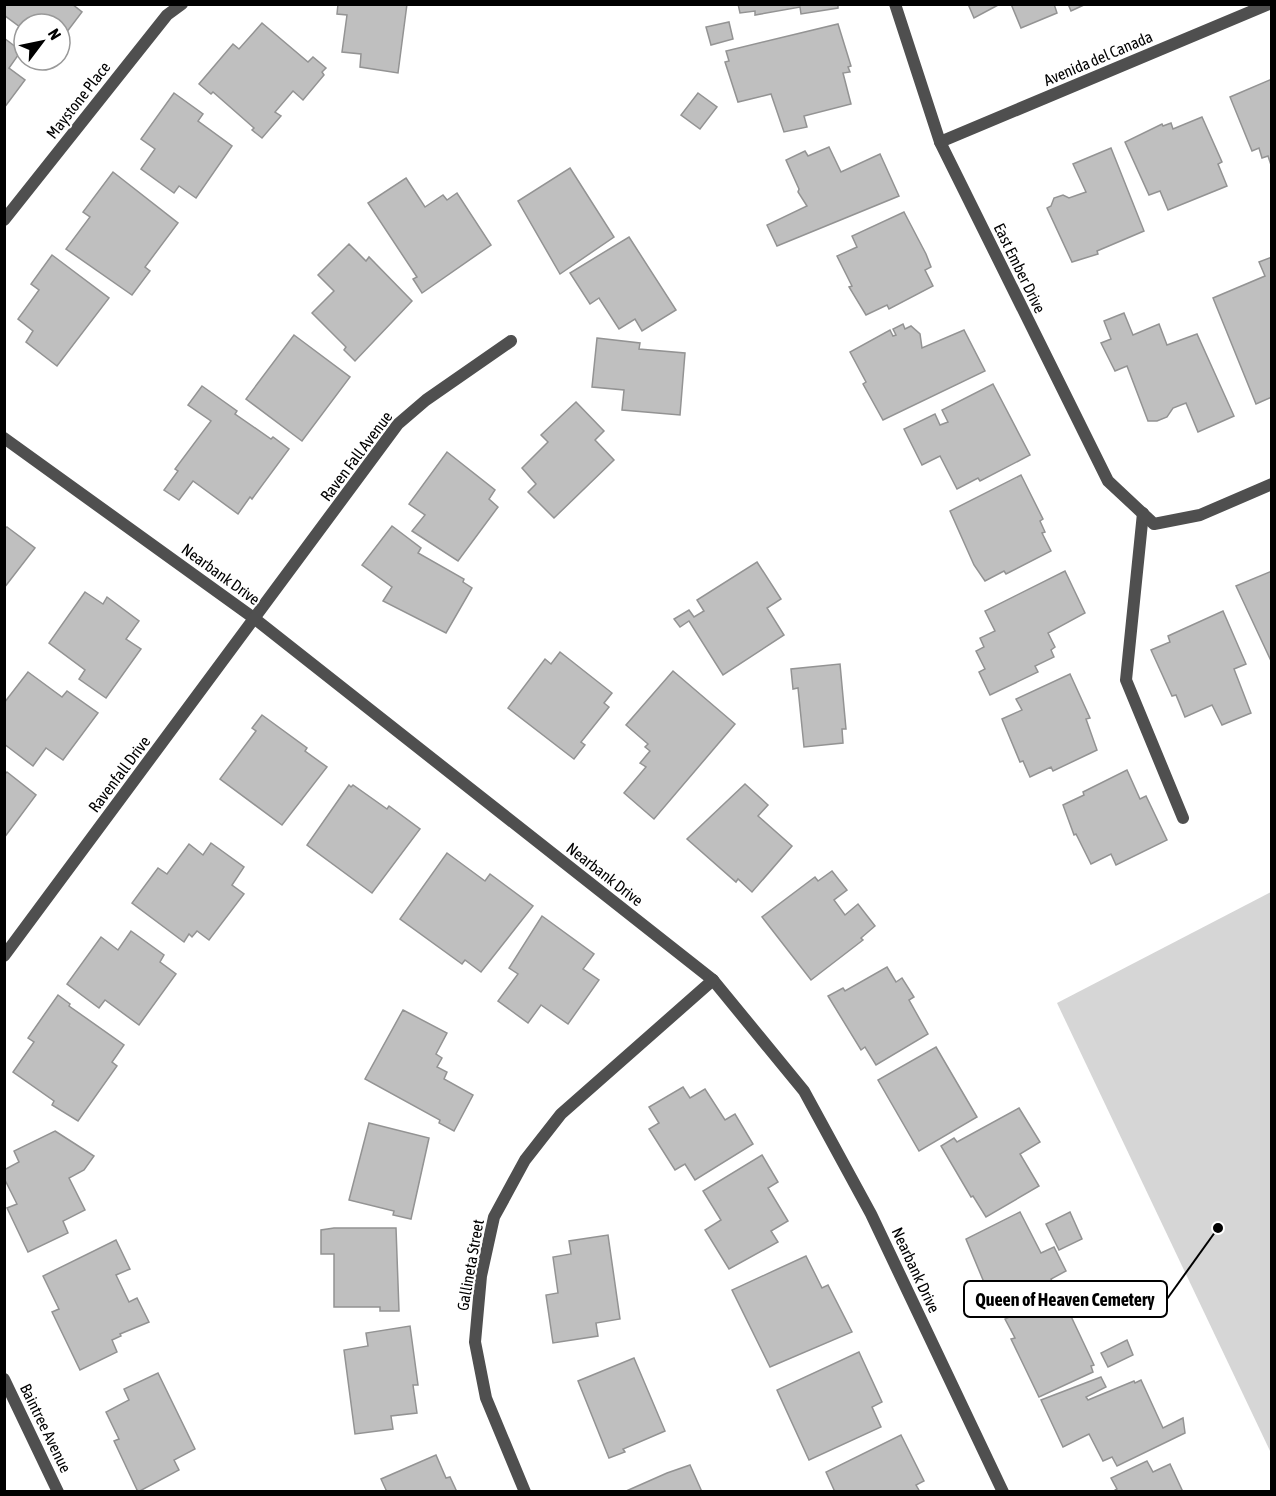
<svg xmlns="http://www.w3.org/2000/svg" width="1276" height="1496" font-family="'Asap Condensed',sans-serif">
<rect width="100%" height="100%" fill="#fff"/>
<path fill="#d6d6d6" d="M1271 892V1453L1057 1003Z"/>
<g fill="#bfbfbf" stroke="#939393" stroke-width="1.5">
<path d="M4 4H72L82 12 60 41V24H24V30L4 15Z"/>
<path d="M338 4H407L398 73 360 67 361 54 342 52 347 15 337 14Z"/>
<path d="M738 4H838V8L801 14 800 7 755 15V11L740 13Z"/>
<path d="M968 4H1000L974 18Z"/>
<path d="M1011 4H1054L1057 13 1021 28Z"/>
<path d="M1068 4H1086L1071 11Z"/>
<path d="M729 22 733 39 711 45 706 27Z"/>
<path d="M262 23 308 62 313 57 326 68 322 72 324 75 303 100 293 91 275 112 281 116 262 138 252 130 254 128 213 92 211 94 199 84 233 44 239 49Z"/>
<path d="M838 24 851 66 848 67 850 72 843 73 851 104 804 116 807 127 784 132 771 94 738 102 725 62 729 61 726 51Z"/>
<path d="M4 38 21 51 9 68 25 80 4 108Z"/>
<path d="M1272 79V168L1268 156 1262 158 1259 148 1252 151 1230 97Z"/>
<path d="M174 93 203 114 198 121 232 146 196 198 179 186 174 193 141 169 155 149 141 139Z"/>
<path d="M698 93 717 107 700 129 681 115Z"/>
<path d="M1202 117 1222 162 1218 164 1227 186 1168 210 1160 191 1149 195 1125 142 1162 124 1163 126 1171 123 1173 129Z"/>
<path d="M829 147 841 172 880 154 899 196 777 246 767 225 807 206 798 192 799 189 786 160 805 151 808 156Z"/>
<path d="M1111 148 1144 231 1097 251 1098 254 1072 262 1047 208 1051 206 1054 198 1063 195 1069 198 1086 192 1073 164Z"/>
<path d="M570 168 614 237 560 274 518 201Z"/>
<path d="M113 172 178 223 145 267 150 271 132 295 66 249 90 217 83 212Z"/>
<path d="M406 178 425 207 443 195 447 200 457 193 491 245 422 293 413 279 417 277 368 203Z"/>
<path d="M904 212 926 254 931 267 925 270 933 286 889 309 887 305 866 315 849 287 852 286 837 256 857 247 852 236Z"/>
<path d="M629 237 676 310 642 331 635 319 619 329 599 298 590 304 570 273Z"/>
<path d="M349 244 366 261 369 257 412 301 355 361 344 350 346 347 312 313 334 291 318 275Z"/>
<path d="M52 255 109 298 57 366 26 342 33 331 18 319 39 290 31 284Z"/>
<path d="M1272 257V397L1256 404 1213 298 1265 276 1259 262Z"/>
<path d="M1124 313 1133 335 1159 324 1167 345 1197 334 1234 416 1198 432 1186 403 1173 408 1167 417 1157 421H1148L1127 366 1115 371 1101 343 1111 339 1104 321Z"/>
<path d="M903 324 905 329 911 326 920 334 922 348 964 330 985 371 883 420 863 384 866 382 850 352 890 330 893 336 896 335 893 329Z"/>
<path d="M294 335 350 377 302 441 246 399Z"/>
<path d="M597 338 640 343 639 349 685 353 680 415 622 410 624 390 592 387Z"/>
<path d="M993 384 1030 455 980 481 978 478 957 489 940 456 922 465 904 429 935 414 940 425 948 422 942 410Z"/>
<path d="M202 386 237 411 235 414 271 439 273 437 289 449 252 499 250 497 238 514 193 481 179 500 164 490 178 471 175 469 211 421 188 405Z"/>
<path d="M576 402 604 431 595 440 614 460 554 518 528 492 536 484 522 468 548 442 541 435Z"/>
<path d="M447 452 495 490 489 499 498 507 458 561 412 531 425 515 409 504Z"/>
<path d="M1021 475 1043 519 1040 521 1045 532 1042 533 1051 551 1006 574 1004 571 985 581 974 565 950 511Z"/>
<path d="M392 526 421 548 418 553 464 579 463 582 472 588 446 633 383 601 392 587 362 565Z"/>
<path d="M7 527 35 548 4 588V529Z"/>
<path d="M757 562 781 599 767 608 784 635 723 675 689 621 680 627 674 619 689 610 694 617 704 611 697 600Z"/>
<path d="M1065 571 1085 613 1048 633 1055 647 1051 650 1054 657 1035 666 1038 672 990 695 979 672 985 669 976 651 984 647 980 638 995 631 985 611Z"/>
<path d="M1272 571V663L1236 586Z"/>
<path d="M85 592 103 604 107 597 139 621 126 639 141 649 106 698 79 679 85 670 49 643Z"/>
<path d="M1223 611 1246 664 1234 669 1251 713 1222 725 1212 705 1185 717 1176 695 1172 696 1151 650 1170 642 1168 636Z"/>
<path d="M560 652 612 693 604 703 609 707 581 742 585 745 574 759 508 708 545 659 551 664Z"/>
<path d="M840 664 846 729H842L843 743 804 747 798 688 793 689 791 669Z"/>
<path d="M673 671 735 724 654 819 624 793 646 767 640 763 650 751 645 747 648 744 626 725Z"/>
<path d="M28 672 62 697 67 691 98 713 63 760 46 748 33 766 4 744V703Z"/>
<path d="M1070 674 1090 718 1086 719 1097 750 1053 771 1051 767 1030 777 1023 761 1020 762 1002 719 1022 710 1016 699Z"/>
<path d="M262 715 307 748 305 751 327 767 282 825 220 779 256 731 252 728Z"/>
<path d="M1127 770 1140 799 1146 796 1167 840 1116 865 1111 854 1091 864 1076 834 1074 835 1063 805 1084 795 1083 792Z"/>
<path d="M7 772 36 795 4 838V775Z"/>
<path d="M745 784 768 805 758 816 792 846 752 892 738 879 736 882 687 839Z"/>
<path d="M349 785 351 787 353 785 387 809 389 806 420 829 372 893 307 845Z"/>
<path d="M211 843 244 867 232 885 244 894 209 940 197 931 192 937 189 934 184 942 132 903 158 868 167 874 189 844 203 855Z"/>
<path d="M447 853 485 881 490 874 533 906 481 972 465 960 462 964 400 919Z"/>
<path d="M832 871 847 890 834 900 845 915 858 904 875 926 861 938 863 940 811 980 762 917 815 877 818 881Z"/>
<path d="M542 916 594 954 583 969 599 980 568 1024 541 1005 528 1023 498 1001 518 974 509 968Z"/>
<path d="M131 931 164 955 160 962 176 974 139 1025 105 1000 99 1008 67 984 101 937 118 950Z"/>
<path d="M887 967 896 982 902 978 914 997 909 1000 928 1034 876 1065 865 1047 861 1050 828 996 843 988 845 991Z"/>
<path d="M58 995 70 1004 69 1006 124 1045 112 1062 117 1066 78 1121 52 1105 54 1101 13 1072 34 1042 28 1038Z"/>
<path d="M403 1010 447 1033 436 1054 442 1058 437 1067 447 1072 444 1079 473 1095 454 1131 439 1123 440 1120 365 1079Z"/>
<path d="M936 1047 977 1117 919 1151 878 1080Z"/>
<path d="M683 1087 690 1098 705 1089 725 1120 735 1114 753 1144 695 1180 685 1164 675 1170 649 1129 659 1123 649 1107Z"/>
<path d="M1019 1108 1040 1142 1020 1154 1039 1186 986 1217 973 1196 971 1197 941 1146 954 1138 957 1142Z"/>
<path d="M369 1123 429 1138 411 1219 393 1215 394 1211 349 1200Z"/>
<path d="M55 1131 94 1156 84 1170 69 1178 85 1210 63 1221 68 1233 28 1252 7 1208 17 1204 4 1178V1170L19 1162 14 1151Z"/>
<path d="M762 1155 778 1182 768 1188 788 1221 771 1231 778 1242 729 1269 705 1230 721 1220 703 1191Z"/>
<path d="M1020 1212 1041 1253 1054 1247 1066 1271 1051 1279 1053 1283 1011 1304 1014 1308 998 1316 966 1239Z"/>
<path d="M1070 1212 1082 1239 1059 1250 1046 1224Z"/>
<path d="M334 1228H396L399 1311H380V1307H334V1254H321V1230Z"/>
<path d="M608 1235 620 1319 596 1323 598 1336 553 1343 546 1295 558 1293 553 1257 571 1254 569 1241Z"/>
<path d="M116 1240 130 1269 116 1275 129 1302 137 1298 149 1322 120 1334 121 1336 112 1340 117 1352 80 1370 52 1312 59 1309 43 1276Z"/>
<path d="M806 1256 822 1288 828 1285 852 1332 770 1367 732 1290Z"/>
<path d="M1060 1293 1094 1365 1091 1366 1093 1372 1039 1397 1011 1339 1015 1338 1005 1319Z"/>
<path d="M410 1326 418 1385H413L417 1413 391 1416 393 1429 355 1434 344 1350 368 1346 366 1333Z"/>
<path d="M1127 1340 1133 1355 1108 1367 1101 1353Z"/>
<path d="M859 1352 882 1402 872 1407 881 1427 809 1460 777 1390Z"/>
<path d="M634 1358 665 1431 623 1449 625 1452 609 1458 578 1381Z"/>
<path d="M158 1373 195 1449 174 1460 179 1470 138 1492 114 1441 119 1439 106 1412 129 1400 124 1389Z"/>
<path d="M1101 1377 1106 1387 1086 1397 1088 1400 1134 1381 1135 1383 1141 1380 1163 1428 1183 1418 1185 1433 1117 1466 1112 1457 1103 1461 1089 1434 1063 1447 1041 1400Z"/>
<path d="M901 1435 924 1481 916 1485 920 1492H835L826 1472Z"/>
<path d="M436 1455 446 1478 450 1477 457 1492H387L381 1479Z"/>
<path d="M1147 1461 1153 1472 1170 1464 1183 1492H1112L1117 1489 1111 1478Z"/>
<path d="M690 1465 702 1492H624L667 1473Z"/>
</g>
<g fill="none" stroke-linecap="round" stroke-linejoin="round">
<path stroke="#4f4f4f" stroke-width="12" d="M1143 513 1126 680 1183 818"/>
<g stroke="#4f4f4f" stroke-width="12">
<path d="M895 4 940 142 1108 481 1154 524 1200 515 1272 484"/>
<path d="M940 142 1269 4"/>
<path d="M4 220 167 15 182 4"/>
<path d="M4 438 255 619 713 980 804 1091 871 1214 1003 1492"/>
<path d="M4 956 398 424 426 400 511 341"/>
<path d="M4 1379 58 1492"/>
<path d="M525 1492 486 1398 475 1342 481 1276 494 1217 525 1160 561 1114 713 980"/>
</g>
</g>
<g text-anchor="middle" stroke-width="4.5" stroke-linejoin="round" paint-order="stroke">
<g font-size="16" fill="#000" stroke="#fff">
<text transform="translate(1098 58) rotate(-23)" y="6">Avenida del Canada</text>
<text transform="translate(78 100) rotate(-52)" y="6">Maystone Place</text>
<text transform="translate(1020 268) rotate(64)" y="6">East Ember Drive</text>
<text transform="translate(356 456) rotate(-53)" y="6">Raven Fall Avenue</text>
<text transform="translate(221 574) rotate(36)" y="6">Nearbank Drive</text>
<text transform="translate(119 774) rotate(-53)" y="6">Ravenfall Drive</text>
<text transform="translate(605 874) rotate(38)" y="6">Nearbank Drive</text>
<text transform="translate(470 1265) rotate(-80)" y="6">Gallineta Street</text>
<text transform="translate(916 1270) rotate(65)" y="6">Nearbank Drive</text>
<text transform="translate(46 1428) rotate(64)" y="6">Baintree Avenue</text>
</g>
</g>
<path fill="none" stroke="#000" stroke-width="2" d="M1218 1228L1167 1299"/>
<circle fill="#000" stroke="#fff" stroke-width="2" cx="1218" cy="1228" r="6"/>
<rect fill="#fff" stroke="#000" stroke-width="2" x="964" y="1281" width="203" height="36" rx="6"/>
<g font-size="18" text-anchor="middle" font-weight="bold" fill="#000">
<text x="1065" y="1306">Queen of Heaven Cemetery</text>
</g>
<rect width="1276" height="1496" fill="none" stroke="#000000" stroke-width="12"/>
<g transform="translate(42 42) rotate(58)"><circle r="28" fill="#ffffff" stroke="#999999" stroke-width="1.5"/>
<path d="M0-4.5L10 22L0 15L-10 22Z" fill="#000000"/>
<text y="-9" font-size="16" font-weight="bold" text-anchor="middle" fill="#000000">N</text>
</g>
</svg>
